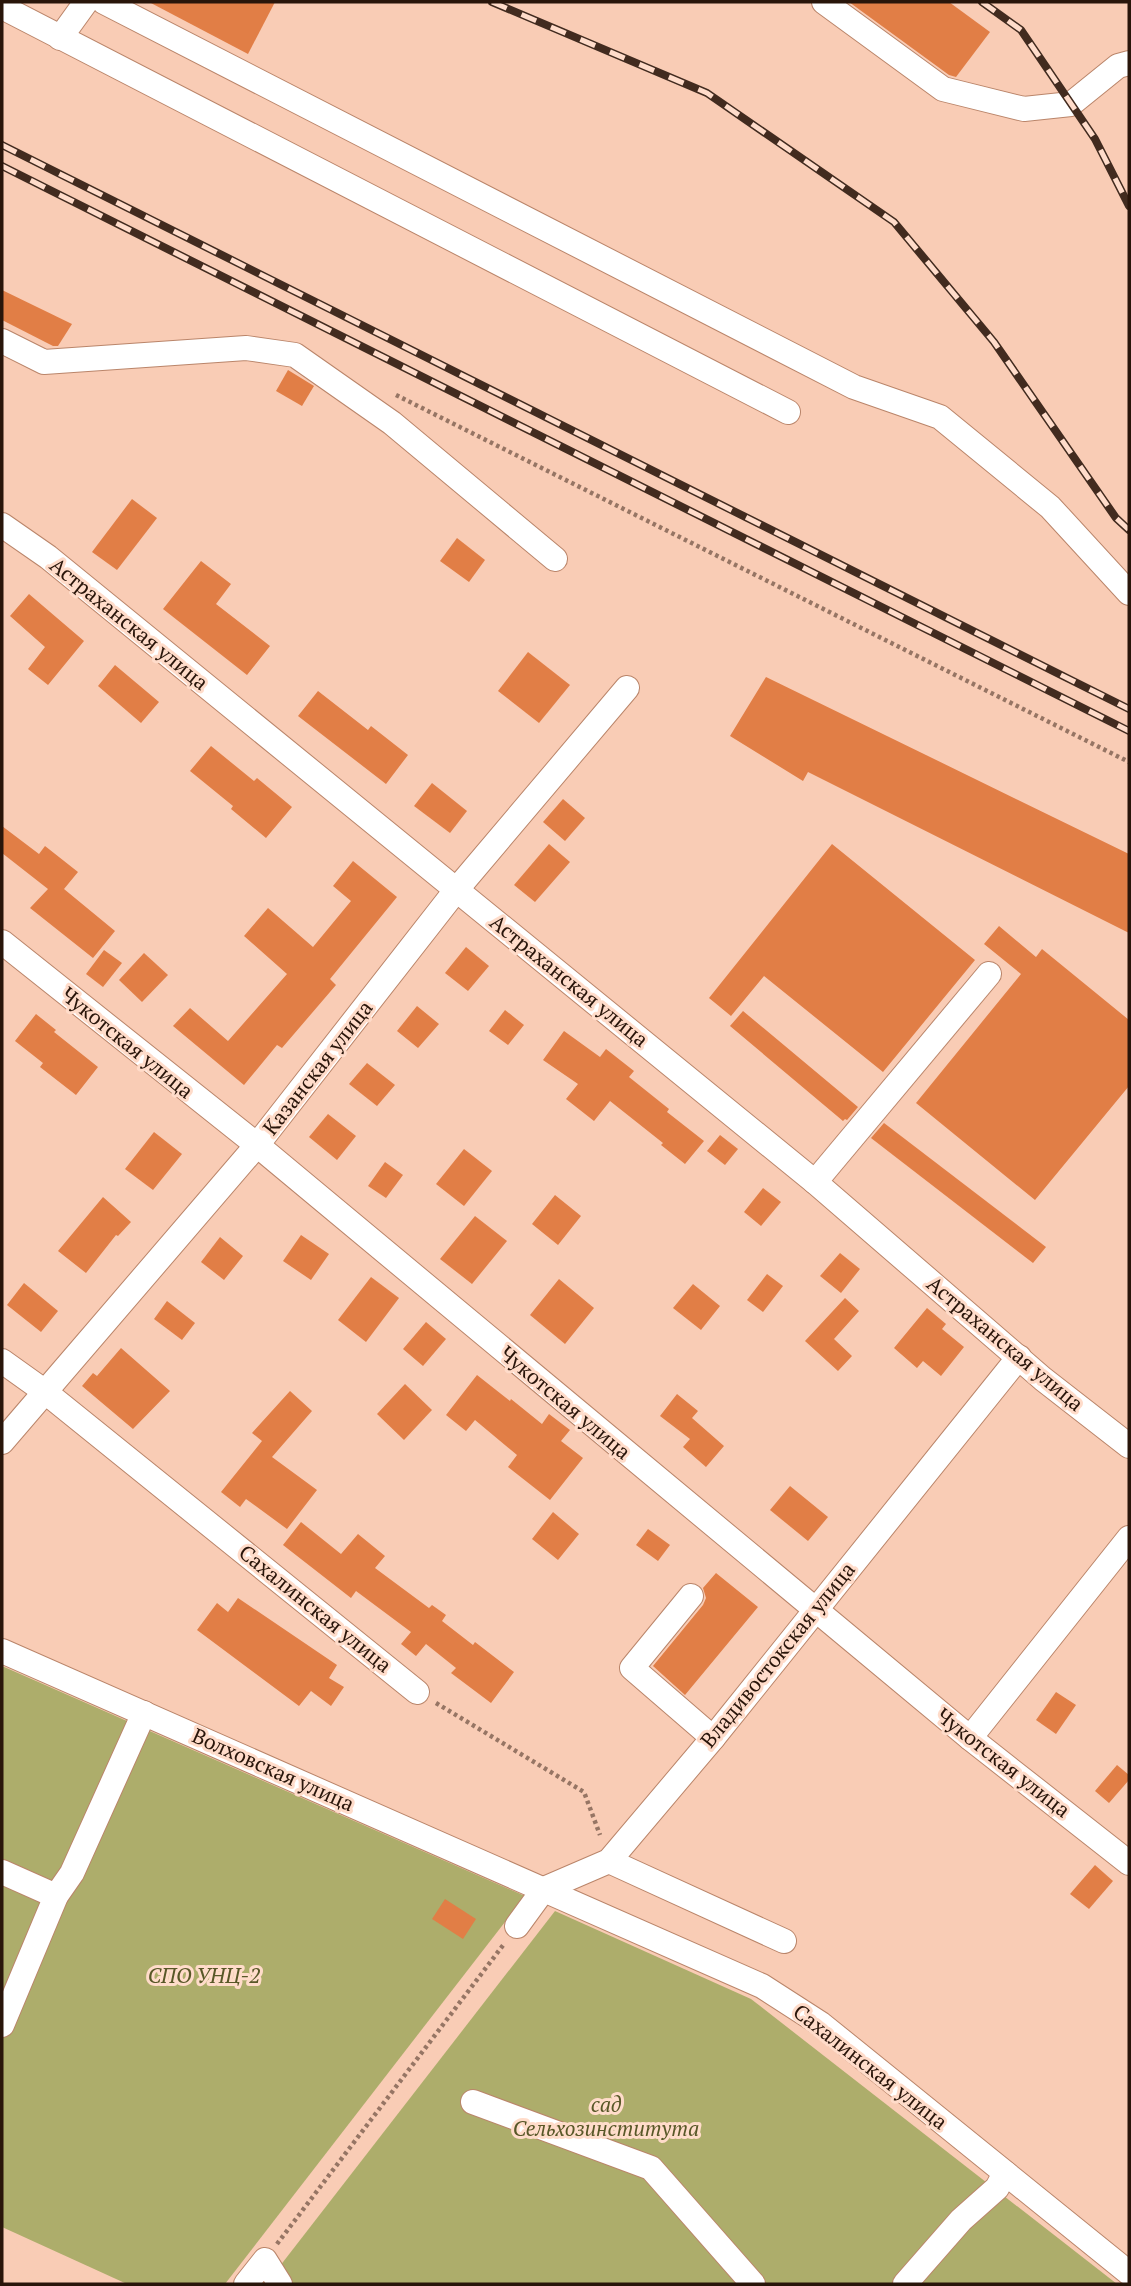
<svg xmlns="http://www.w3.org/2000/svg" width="1131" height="2286" font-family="'PT Serif',serif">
<rect width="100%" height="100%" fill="#f9ccb5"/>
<g fill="#adad6b">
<path d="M2 1666 525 1896 225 2284H127L2 2227Z"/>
<path d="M555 1911 751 1999 1117 2284H266Z"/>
</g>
<g fill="#e17e46">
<path d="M149 2H275L248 54Z"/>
<path d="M849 2H949L990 32 956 77 949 75Z"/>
<path d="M2 290 72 324 58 346H53L2 320Z"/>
<path d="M288 370 314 386 302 406 276 391Z"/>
<path d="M132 499 157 518 117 570 92 552Z"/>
<path d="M457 538 485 560 469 582 440 561Z"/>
<path d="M201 561 231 584 216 604 270 646 247 675 163 609Z"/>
<path d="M29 594 84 641 48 685 28 669 45 647 10 616Z"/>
<path d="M528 652 570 685 539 723 498 691Z"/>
<path d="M115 665 159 702 141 723 98 686Z"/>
<path d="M766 677 1129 854V933L808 772 803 781 730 736Z"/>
<path d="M318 691 368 730 371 726 408 755 386 784 298 716Z"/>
<path d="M211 746 254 781 257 778 292 807 266 838 231 809 233 806 190 771Z"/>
<path d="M432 783 467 811 450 833 414 806Z"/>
<path d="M563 799 585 818 565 841 543 822Z"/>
<path d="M2 826 39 854 45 846 78 872 64 889 115 931 93 958 30 908 48 889 2 853Z"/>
<path d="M549 844 570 862 535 902 514 885Z"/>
<path d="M832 844 975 960 883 1072 764 976 731 1016 709 998Z"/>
<path d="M353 861 397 897 330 979 336 985 282 1048 277 1045 244 1085 173 1026 190 1008 228 1041 287 974 244 936 268 908 313 947 351 901 333 886Z"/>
<path d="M999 926 1036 957 1042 949 1129 1020V1086L1035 1200 916 1103 1021 974 984 944Z"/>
<path d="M466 947 489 966 468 991 445 973Z"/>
<path d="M104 950 122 963 103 987 86 974Z"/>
<path d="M144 953 168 975 142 1002 119 980Z"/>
<path d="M417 1006 439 1024 418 1048 397 1031Z"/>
<path d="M505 1010 524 1025 508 1045 489 1031Z"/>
<path d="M743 1011 858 1107 847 1120 845 1119 843 1121 730 1026Z"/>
<path d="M36 1014 56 1030 54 1032 98 1067 76 1095 40 1067 43 1063 15 1041Z"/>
<path d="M564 1031 600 1057 606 1049 634 1071 629 1077 669 1109 667 1112 704 1141 685 1164 661 1145 663 1143 610 1101 594 1121 566 1099 578 1084 543 1060Z"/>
<path d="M367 1063 395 1085 377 1106 349 1084Z"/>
<path d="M328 1114 356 1136 337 1160 309 1137Z"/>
<path d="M884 1123 1046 1247 1033 1263 871 1138Z"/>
<path d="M154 1132 182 1154 153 1190 125 1169Z"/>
<path d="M720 1135 738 1149 725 1165 707 1151Z"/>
<path d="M464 1149 492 1171 464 1206 436 1184Z"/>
<path d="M385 1162 403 1175 386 1198 368 1186Z"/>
<path d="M763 1188 781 1202 761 1226 744 1212Z"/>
<path d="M555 1195 581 1216 558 1245 532 1224Z"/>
<path d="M103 1197 131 1222 118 1236 116 1235 86 1273 58 1251Z"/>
<path d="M475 1216 507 1241 472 1284 440 1259Z"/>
<path d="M301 1235 329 1254 311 1280 283 1261Z"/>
<path d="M220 1237 243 1256 224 1280 201 1262Z"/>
<path d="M840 1253 860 1269 841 1293 820 1276Z"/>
<path d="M767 1274 783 1286 763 1312 747 1300Z"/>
<path d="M371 1277 399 1298 366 1342 338 1320Z"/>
<path d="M559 1279 594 1308 565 1344 530 1315Z"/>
<path d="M24 1283 58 1311 41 1332 7 1305Z"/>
<path d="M693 1284 720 1306 701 1330 673 1308Z"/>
<path d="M845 1298 859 1311 834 1339 852 1356 838 1371 805 1341Z"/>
<path d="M167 1301 195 1323 182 1340 154 1319Z"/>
<path d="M927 1308 946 1324 942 1329 964 1347 941 1376 923 1361 917 1368 894 1348Z"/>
<path d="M426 1322 446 1339 423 1366 403 1349Z"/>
<path d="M121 1348 170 1391 133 1429 82 1386 93 1373 97 1376Z"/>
<path d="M477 1375 510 1401 511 1399 542 1424 549 1414 570 1430 561 1441 583 1458 550 1500 508 1467 517 1455 475 1420 466 1431 446 1415Z"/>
<path d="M405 1384 432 1410 404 1440 377 1414Z"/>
<path d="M290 1391 312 1411 272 1457 317 1490 287 1529 246 1499 240 1507 221 1492 262 1441 252 1433Z"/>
<path d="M677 1394 698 1411 692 1418 724 1446 706 1467 683 1447 690 1439 660 1416Z"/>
<path d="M790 1486 828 1517 808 1541 770 1510Z"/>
<path d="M553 1512 579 1534 558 1560 532 1539Z"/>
<path d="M301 1522 341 1554 358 1534 385 1556 375 1568 429 1608 432 1605 446 1615 442 1621 473 1645 475 1642 514 1672 491 1703 451 1673 456 1668 426 1644 416 1656 401 1644 411 1632 356 1591 351 1598 283 1545Z"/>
<path d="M648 1529 670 1545 658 1561 636 1545Z"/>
<path d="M716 1573 758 1607 685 1695 653 1666 703 1605 706 1598 703 1588Z"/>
<path d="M238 1598 337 1665 329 1678 344 1687 331 1706 311 1691 299 1706 197 1630 217 1603 228 1612Z"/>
<path d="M1056 1692 1076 1705 1056 1734 1036 1720Z"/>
<path d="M1117 1765 1129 1775V1780L1109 1803 1095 1791Z"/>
<path d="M1095 1865 1113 1881 1089 1909 1070 1894Z"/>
<path d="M445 1899 476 1919 463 1939 432 1919Z"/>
</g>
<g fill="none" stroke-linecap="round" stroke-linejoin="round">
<defs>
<g id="minor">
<path d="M104 2 854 387 940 417 1050 507 1129 593"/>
<path d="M824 2 943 89 1024 109 1071 104 1118 66 1129 63"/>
<path d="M2 7 788 412"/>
<path d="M60 38 86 2"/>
<path d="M2 341 44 362 246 348 295 355 392 423 555 559"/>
<path d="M2 525 48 557 815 1182 1043 1379 1129 1446"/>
<path d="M2 942 257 1145 970 1738 1129 1863"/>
<path d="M815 1182 989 974"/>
<path d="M2 1361 44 1391 417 1692"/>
<path d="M2 1442 257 1145 457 889 627 688"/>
<path d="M691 1596 632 1668 713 1738"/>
<path d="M2 1651 762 1986 821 2024 1129 2273"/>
<path d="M970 1738 1129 1538"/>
<path d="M609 1861 784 1941"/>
<path d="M2 1872 56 1896"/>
<path d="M517 1926 544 1889 609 1861 713 1738 1019 1357"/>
<path d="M2 2025 56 1896 72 1873 144 1713"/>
<path d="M473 2102 651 2168 753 2284"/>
<path d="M246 2284 265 2260 280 2284"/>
<path d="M905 2284 961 2220 997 2188 1005 2173"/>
</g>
</defs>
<use href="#minor" stroke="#ba856a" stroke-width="26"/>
<g stroke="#967564" stroke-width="4.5" stroke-dasharray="3.5 3.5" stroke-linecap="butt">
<path d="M396 395 1129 762"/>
<path d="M436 1703 584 1792 600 1835"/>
<path d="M277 2244 504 1944"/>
</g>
<use href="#minor" stroke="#fff" stroke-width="24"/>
<defs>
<g id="rail">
<path d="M492 2 707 93 894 222 994 342 1116 518 1129 530"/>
<path d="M982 2 1021 30 1095 139 1129 206"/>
<path d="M2 145 1129 709"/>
<path d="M2 166 1129 731"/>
</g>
</defs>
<use href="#rail" stroke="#422b1f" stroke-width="8"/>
<use href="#rail" stroke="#ffdcca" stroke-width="5" stroke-dasharray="16" stroke-linecap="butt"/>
</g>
<g text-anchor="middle" stroke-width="6" stroke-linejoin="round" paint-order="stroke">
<g font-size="21" fill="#29150a" stroke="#ffdcca">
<text transform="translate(129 624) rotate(39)" y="7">Астраханская улица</text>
<text transform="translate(569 981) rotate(39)" y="7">Астраханская улица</text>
<text transform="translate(127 1043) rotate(39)" y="7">Чукотская улица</text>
<text transform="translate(318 1068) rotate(-52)" y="7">Казанская улица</text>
<text transform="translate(1005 1344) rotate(40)" y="7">Астраханская улица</text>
<text transform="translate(565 1403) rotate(40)" y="7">Чукотская улица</text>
<text transform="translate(315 1609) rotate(39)" y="7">Сахалинская улица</text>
<text transform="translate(778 1655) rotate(-51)" y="7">Владивостокская улица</text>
<text transform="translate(1003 1763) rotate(38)" y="7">Чукотская улица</text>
<text transform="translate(273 1770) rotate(24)" y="7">Волховская улица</text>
<text transform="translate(870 2067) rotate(38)" y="7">Сахалинская улица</text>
</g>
<g font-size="21" font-style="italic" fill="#585727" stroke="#ffdcca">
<text x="204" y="1983">СПО УНЦ-2</text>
<text x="606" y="2112">сад<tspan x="606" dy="24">Сельхозинститута</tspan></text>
</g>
</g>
<rect width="1131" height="2286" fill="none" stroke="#29150a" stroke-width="7"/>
</svg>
